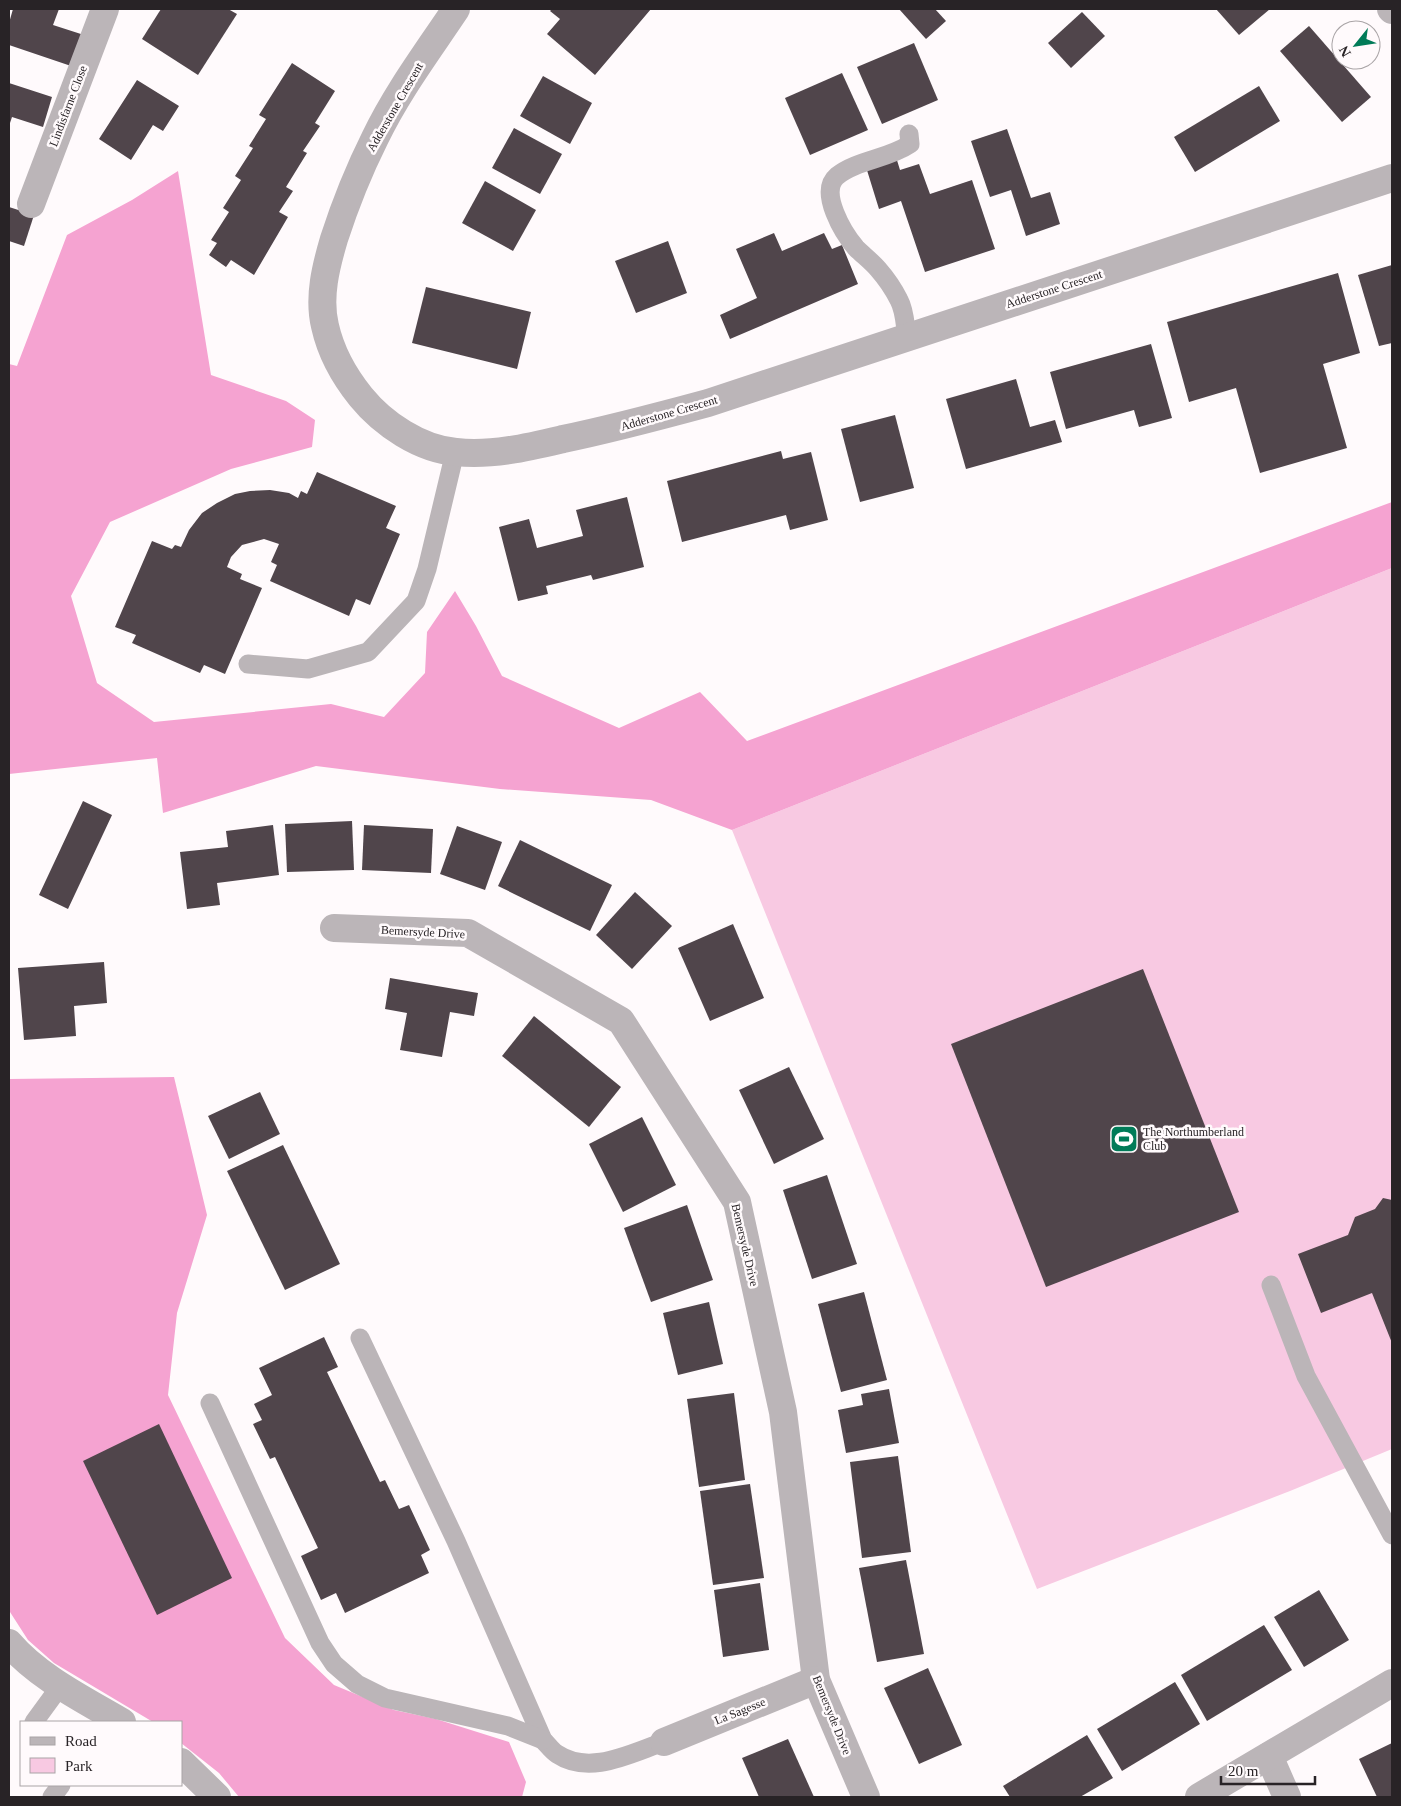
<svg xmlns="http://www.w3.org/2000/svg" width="1401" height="1806" font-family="Georgia,serif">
<rect width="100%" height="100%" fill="#fffafc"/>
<path fill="#f8c9e2" d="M1392 568V1449L1290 1491 1037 1589 732 830Z"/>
<g fill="#f5a3d1">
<path d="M178 171 211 375 286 401 315 420 312 447 231 469 110 522 71 596 97 683 154 722 331 704 384 717 425 673 427 632 455 591 476 626 502 676 619 728 700 692 747 741 1392 502V568L732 830 651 800 500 789 316 766 163 813 157 758 9 774V364L17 366 67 235 132 200Z"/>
<path d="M174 1077 207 1215 177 1313 168 1395 285 1638 334 1685 394 1710 436 1719 509 1742 526 1782 522 1797H239L219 1773 181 1743V1722H153L54 1663 28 1640 10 1612 9 1079Z"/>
</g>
<g fill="#50454b">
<path d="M13 9H59L53 25 84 35 74 67 9 45V23Z"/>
<path d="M161 9H228L237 14 198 75 142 39Z"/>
<path d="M552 9H651L595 75 547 34 560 19 550 11Z"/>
<path d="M899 9H935L946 21 926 39Z"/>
<path d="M1216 9H1270L1239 35Z"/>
<path d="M1082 12 1105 36 1071 68 1048 43Z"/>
<path d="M1309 26 1371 97 1342 122 1280 51Z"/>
<path d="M914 43 938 100 882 124 857 67Z"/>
<path d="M292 63 335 91 315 123 320 126 303 151 307 153 286 187 293 191 279 212 288 217 254 275 231 260 226 267 209 255 217 243 211 240 229 212 223 208 241 180 235 176 253 148 249 146 266 119 259 115Z"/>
<path d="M842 73 868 130 810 155 785 98Z"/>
<path d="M543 76 592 103 570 144 520 116Z"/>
<path d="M137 80 179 106 163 131 153 125 131 160 99 139Z"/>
<path d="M9 83 52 97 43 127 12 117 9 126Z"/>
<path d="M1259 86 1280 121 1195 172 1174 137Z"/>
<path d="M514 128 562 154 540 194 492 168Z"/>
<path d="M1007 129 1031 198 1050 192 1060 224 1026 236 1011 190 990 197 971 141Z"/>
<path d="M896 157 900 170 919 164 930 194 972 180 995 249 925 272 901 201 879 209 866 167Z"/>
<path d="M485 181 536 210 513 251 462 223Z"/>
<path d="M9 207 34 215 24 246 9 241Z"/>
<path d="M774 233 782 251 824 233 832 249 842 245 858 284 730 339 720 315 757 298 736 249Z"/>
<path d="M668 241 687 293 636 313 615 261Z"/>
<path d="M1392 265V343L1379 346 1358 275Z"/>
<path d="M1338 273 1360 353 1323 364 1347 448 1260 473 1236 388 1189 402 1167 322Z"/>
<path d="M426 287 531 312 517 369 412 343Z"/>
<path d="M1151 344 1172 418 1139 427 1134 410 1066 429 1050 372Z"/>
<path d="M1016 379 1030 427 1055 420 1062 442 966 469 946 399Z"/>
<path d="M895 415 914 488 860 502 841 429Z"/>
<path d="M781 451 783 459 811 452 828 520 790 530 786 515 682 542 667 481Z"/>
<path d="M317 472 396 506 386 528 400 534 370 605 356 599 349 616 270 581 277 565 271 562 279 544 264 539 242 545 231 557 227 567 242 574 240 579 262 588 225 674 204 665 200 673 132 643 136 635 115 627 152 541 172 549 175 545 181 547 189 530 202 513 217 503 235 494 250 491 270 490 289 493 298 498 301 491 307 494Z"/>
<path d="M627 497 644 567 593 580 591 575 546 586 548 594 518 601 499 527 529 519 537 548 583 536 576 510Z"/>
<path d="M83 801 112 815 68 909 39 895Z"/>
<path d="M352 821 354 870 287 872 285 824Z"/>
<path d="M273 825 279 875 217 883 220 905 187 909 180 852 228 847 226 831Z"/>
<path d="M364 825 433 829 431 873 362 870Z"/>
<path d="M457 826 502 842 485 890 440 874Z"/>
<path d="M520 840 612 885 590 931 498 886Z"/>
<path d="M635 892 672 926 632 969 596 935Z"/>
<path d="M733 924 764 998 710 1021 678 948Z"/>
<path d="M104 962 107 1003 74 1006 76 1036 24 1040 18 968Z"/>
<path d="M1143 969 1239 1212 1046 1287 951 1044Z"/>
<path d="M390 978 478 993 474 1016 450 1012 442 1057 400 1050 407 1013 385 1009Z"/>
<path d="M534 1016 621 1087 589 1127 502 1056Z"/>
<path d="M789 1067 824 1139 774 1164 739 1090Z"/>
<path d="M260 1092 280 1134 229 1159 208 1116Z"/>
<path d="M642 1117 676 1185 623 1212 589 1144Z"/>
<path d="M283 1145 340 1264 285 1290 227 1171Z"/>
<path d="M827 1175 857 1264 812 1279 783 1190Z"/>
<path d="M1383 1198 1392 1200V1343L1372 1293 1321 1313 1298 1254 1348 1235 1355 1217 1375 1209Z"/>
<path d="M687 1205 713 1280 651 1302 624 1228Z"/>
<path d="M864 1292 887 1380 841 1392 818 1304Z"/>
<path d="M709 1302 723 1364 678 1375 663 1313Z"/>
<path d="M324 1337 338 1367 327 1372 380 1482 385 1480 399 1509 409 1505 430 1550 421 1555 429 1573 345 1613 336 1593 321 1600 301 1556 318 1548 275 1457 270 1459 253 1424 262 1420 254 1404 272 1395 259 1368Z"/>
<path d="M889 1389 899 1443 846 1453 838 1410 863 1405 861 1394Z"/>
<path d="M734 1393 745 1480 699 1487 687 1399Z"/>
<path d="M159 1424 232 1578 157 1615 83 1461Z"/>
<path d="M898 1456 911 1552 862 1558 850 1462Z"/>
<path d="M750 1484 764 1578 713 1585 700 1491Z"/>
<path d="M906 1560 924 1654 877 1662 859 1568Z"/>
<path d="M760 1583 769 1650 723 1657 714 1590Z"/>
<path d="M1319 1590 1349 1640 1304 1667 1274 1617Z"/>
<path d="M1264 1625 1292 1670 1207 1721 1181 1675Z"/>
<path d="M928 1668 962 1745 919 1764 884 1688Z"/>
<path d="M1175 1682 1200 1724 1122 1771 1097 1729Z"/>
<path d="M1087 1735 1113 1778 1080 1797H1010L1003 1786Z"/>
<path d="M788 1739 814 1797H759L742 1758Z"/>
<path d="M1392 1743V1797H1377L1359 1759Z"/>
</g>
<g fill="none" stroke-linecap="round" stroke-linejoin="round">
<g stroke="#bbb5b8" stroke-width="19">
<path d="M907 337C905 325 905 311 899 300 894 290 885 277 878 269 871 261 863 255 856 248 844 234 818 192 837 176 857 160 888 159 910 144L909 134"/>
<path d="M248 664 308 669 368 652 416 601 427 569 455 452"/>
<path d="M1271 1285 1306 1376 1392 1535"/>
<path d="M360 1338 456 1541 543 1740C548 1745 552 1751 557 1754 590 1776 631 1753 664 1742"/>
<path d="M210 1403 320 1643 334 1664 357 1684 385 1698 508 1726 543 1740"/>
<path d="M34 1722 61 1685"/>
<path d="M52 1797 61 1785"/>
</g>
<g stroke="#bbb5b8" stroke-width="28">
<path d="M456 9C428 51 397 92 375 138 359 170 345 205 334 239 326 266 318 297 325 326 331 353 344 376 361 397 383 424 420 449 456 452 492 456 529 447 563 439 612 429 660 416 708 403L1392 178"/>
<path d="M1391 9 1392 10"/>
<path d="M31 204 105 9"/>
<path d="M334 928 468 933 621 1021 737 1202 783 1412 816 1680 866 1797"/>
<path d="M9 1643C38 1677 83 1699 122 1722"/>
<path d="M664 1742 816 1680"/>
<path d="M1269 1756 1287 1797"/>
<path d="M181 1762 217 1797"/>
<path d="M1199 1797 1392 1683"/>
</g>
</g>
<defs>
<symbol id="stadium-square" viewBox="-11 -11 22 22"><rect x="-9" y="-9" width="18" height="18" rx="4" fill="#007b58" stroke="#fffafc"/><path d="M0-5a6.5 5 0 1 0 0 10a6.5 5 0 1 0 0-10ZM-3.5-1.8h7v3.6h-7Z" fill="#fff"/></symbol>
</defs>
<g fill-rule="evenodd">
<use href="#stadium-square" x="1108" y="1123" width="32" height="32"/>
</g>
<g text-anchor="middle" stroke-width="5" stroke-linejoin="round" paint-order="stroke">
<g font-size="12" fill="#282326" stroke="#fffafc">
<text transform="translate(68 106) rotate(-69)" y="4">Lindisfarne Close</text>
<text transform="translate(395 107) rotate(-60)" y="4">Adderstone Crescent</text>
<text transform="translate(1054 289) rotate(-18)" y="4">Adderstone Crescent</text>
<text transform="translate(669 413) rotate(-16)" y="4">Adderstone Crescent</text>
<text transform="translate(423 932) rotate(3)" y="4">Bemersyde Drive</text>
<text transform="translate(745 1245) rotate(77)" y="4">Bemersyde Drive</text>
<text transform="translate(740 1711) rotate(-22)" y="4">La Sagesse</text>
<text transform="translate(832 1715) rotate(68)" y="4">Bemersyde Drive</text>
</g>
<g font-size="12" fill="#282326" stroke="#fffafc" text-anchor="start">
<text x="1143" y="1136">The Northumberland<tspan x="1143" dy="14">Club</tspan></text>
</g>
</g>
<rect width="1401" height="1806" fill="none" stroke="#282326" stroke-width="20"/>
<rect x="20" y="1721" width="162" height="65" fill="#fffafc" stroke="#a9a4a6"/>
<rect x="30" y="1737" width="25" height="8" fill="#bbb5b8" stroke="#a9a4a6"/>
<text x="65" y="1746" font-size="15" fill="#282326">Road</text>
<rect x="30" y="1758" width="25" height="15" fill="#f8c9e2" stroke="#a9a4a6"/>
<text x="65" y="1771" font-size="15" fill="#282326">Park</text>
<g transform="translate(1356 45) rotate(240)"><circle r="24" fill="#fffafc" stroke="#a9a4a6"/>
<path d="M0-4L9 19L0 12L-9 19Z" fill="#007b58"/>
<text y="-8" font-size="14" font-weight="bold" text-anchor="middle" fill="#282326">N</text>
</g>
<path d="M1221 1776v8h94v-8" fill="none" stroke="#282326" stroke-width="2.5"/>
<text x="1228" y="1776" font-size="15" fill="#282326" stroke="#fffafc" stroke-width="4" paint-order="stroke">20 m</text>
</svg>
